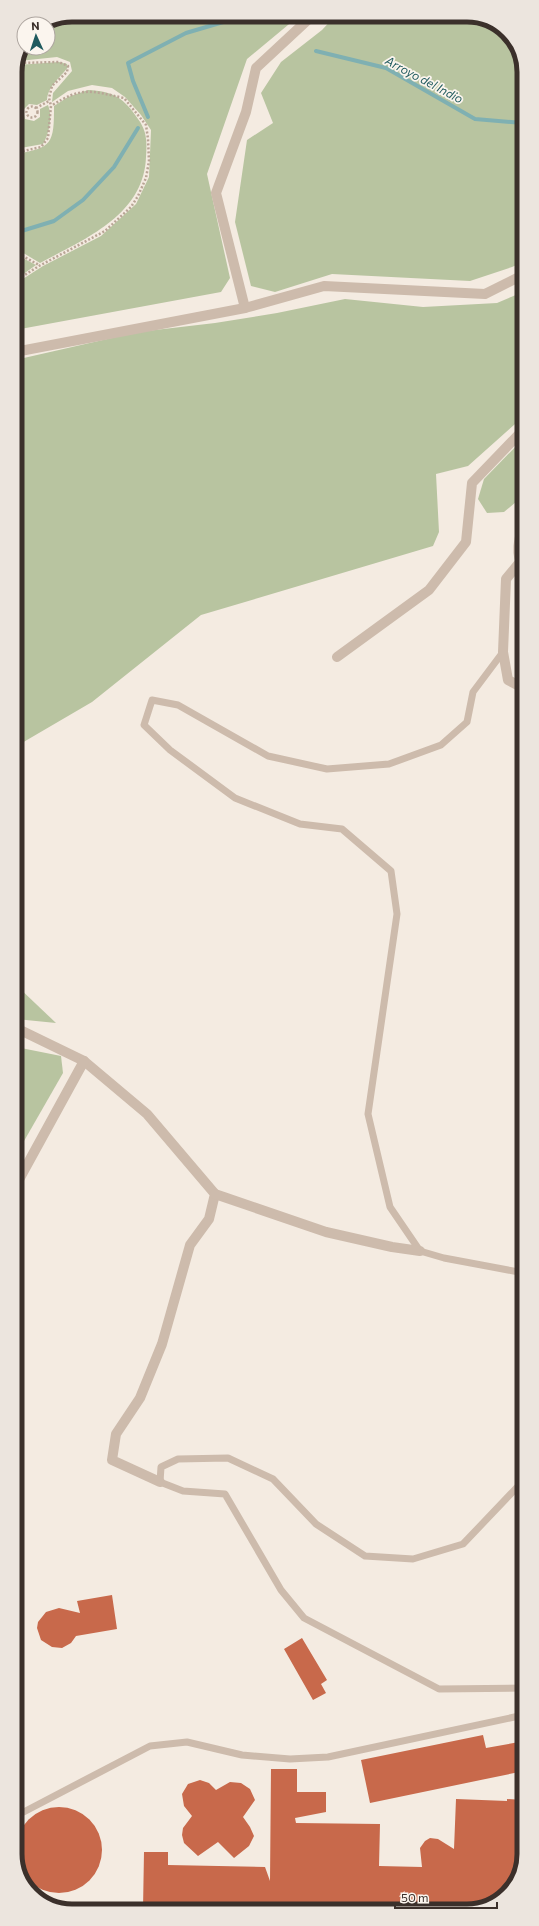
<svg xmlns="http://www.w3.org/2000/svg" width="539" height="1926" font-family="Commissioner,sans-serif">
<rect width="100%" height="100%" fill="#f4ebe1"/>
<g fill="#b8c4a0">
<path d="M72 15H300L247 59 207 174 230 278 221 292 15 330V284L43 266 101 236 136 204 149 177 151 130 141 115 125 97 112 88 92 85 68 91 52 102 53 93 72 71 70 62 57 57 19 61 25 48H48V25Z"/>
<path d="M336 15H475L505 29 523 60V262L512 267 470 281 332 274 275 292 251 286 235 222 247 140 273 123 261 93 281 62 322 30Z"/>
<path d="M59 62 67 64 68 67C60 78 48 86 47 100L37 105 29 104 23 110 25 119 34 121 40 117V109L48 105C53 116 49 134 43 144L15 149V71L17 65Z"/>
<path d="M88 90C113 91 124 98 138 119 147 131 147 142 146 157 144 215 85 239 40 263L15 248V154C53 148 54 143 54 106L68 97Z"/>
<path d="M15 254 36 265 15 280Z"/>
<path d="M523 292V417L468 466 436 474 439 532 433 546 201 615 92 702 15 747V360L138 332 215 323 277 313 345 299 423 307 497 303Z"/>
<path d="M523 439V496L504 512 487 513 478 499 484 479Z"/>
<path d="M16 985 56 1023 16 1019Z"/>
<path d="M16 1047 61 1056 63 1073 16 1155Z"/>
</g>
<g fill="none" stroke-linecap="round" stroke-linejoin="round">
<g stroke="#7fb0b2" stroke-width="4">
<path d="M316 51 386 68 475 119 523 123"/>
<path d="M148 117 133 81 128 63 186 33 247 15"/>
<path d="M15 233 54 221 83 200 114 167 138 128"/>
</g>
</g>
<g fill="#c8694b">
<path d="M112 1595 117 1629 76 1636 71 1643 62 1648 52 1647 41 1640 37 1628 38 1622 46 1612 59 1608 80 1613 77 1601Z"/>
<path d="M302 1638 327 1680 321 1684 326 1693 313 1700 284 1649Z"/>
<path d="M483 1735 486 1748 519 1742 524 1771 370 1803 361 1760Z"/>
<path d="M271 1769H297V1792H326V1812L295 1818 296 1823 380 1824 379 1866 422 1867 420 1848 425 1841 430 1838 438 1839 454 1849 456 1799 507 1801V1799L524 1800V1855L512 1889 479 1910 209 1911 143 1909 144 1852H168V1865L265 1867 270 1881Z"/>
<path d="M200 1780 209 1783 216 1790 230 1782 241 1783 250 1789 255 1800 243 1817 250 1827 254 1836 249 1846 234 1858 218 1842 198 1856 184 1843 182 1835 183 1828 192 1816 184 1806 182 1794 188 1784Z"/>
<circle cx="59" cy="1850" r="43"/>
</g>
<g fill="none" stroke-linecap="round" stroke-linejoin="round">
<g stroke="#b9a596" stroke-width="2.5" stroke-dasharray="2 2" stroke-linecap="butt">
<circle cx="32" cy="112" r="5.5"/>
<path d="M36 108 49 101"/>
<path d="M15 153 41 147 48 138 51 106 49 98 52 86 67 72 68 66 59 62 18 63"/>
<path d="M15 252 39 265"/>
<path d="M15 281 39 266 105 231 131 207 138 196 146 178 149 161 148 139 146 125 124 98C91 91 82 86 51 106"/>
</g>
<g stroke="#cdbbac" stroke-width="7">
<path d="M503 652 473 692 467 722 441 745 389 764 327 769 268 756 178 705 152 700 144 725 170 750 235 798 300 824 342 829 391 871 397 914 368 1114 390 1207 420 1251 444 1258 524 1273"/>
<path d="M524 1480 463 1544 413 1559 365 1556 316 1524 273 1479 228 1458 178 1459 161 1467 160 1482 183 1491 225 1494 281 1590 304 1618 439 1689 524 1688"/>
<path d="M16 1816 150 1746 187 1742 242 1755 290 1759 328 1757 524 1715"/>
</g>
<g stroke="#cdbbac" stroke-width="10">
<path d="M245 308 216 193 246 112 256 68 313 15"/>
<path d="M15 352 245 308 324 286 485 294 523 275"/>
<path d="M520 562 506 579 503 652 508 680 523 688"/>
<path d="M523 567C515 554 519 539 523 525"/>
<path d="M337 657 429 590 466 542 472 483 523 430"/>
<path d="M16 1028 84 1061 147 1114 215 1194 209 1219 190 1245 162 1344 140 1398 116 1434 112 1460 160 1482"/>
<path d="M16 1185 84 1061"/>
<path d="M215 1194 326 1232 392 1247 420 1251"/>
</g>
</g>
<g text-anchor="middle" stroke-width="3.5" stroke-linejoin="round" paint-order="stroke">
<g font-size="12" font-style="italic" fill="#1f5a5e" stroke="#fbf5ee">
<text transform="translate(424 80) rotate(28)" y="4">Arroyo del Indio</text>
</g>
</g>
<path d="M0 0H539V1926H0ZM72 22H467A50 50 0 0 1 517 72V1854A50 50 0 0 1 467 1904H72A50 50 0 0 1 22 1854V72A50 50 0 0 1 72 22Z" fill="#ece5de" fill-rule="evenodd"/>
<path fill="none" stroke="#3b302b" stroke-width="5" d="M72 22H467A50 50 0 0 1 517 72V1854A50 50 0 0 1 467 1904H72A50 50 0 0 1 22 1854V72A50 50 0 0 1 72 22Z"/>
<g transform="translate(36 36) rotate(357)"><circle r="19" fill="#fbf5ee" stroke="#aea6a0"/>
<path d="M0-3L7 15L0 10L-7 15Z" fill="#1f5a5e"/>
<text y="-6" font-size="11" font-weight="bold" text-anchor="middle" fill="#3b302b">N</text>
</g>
<path d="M395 1902v6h102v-6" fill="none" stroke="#3b302b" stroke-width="2"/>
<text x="401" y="1902" font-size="12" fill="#3b302b" stroke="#fbf5ee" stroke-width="3" paint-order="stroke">50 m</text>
</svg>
